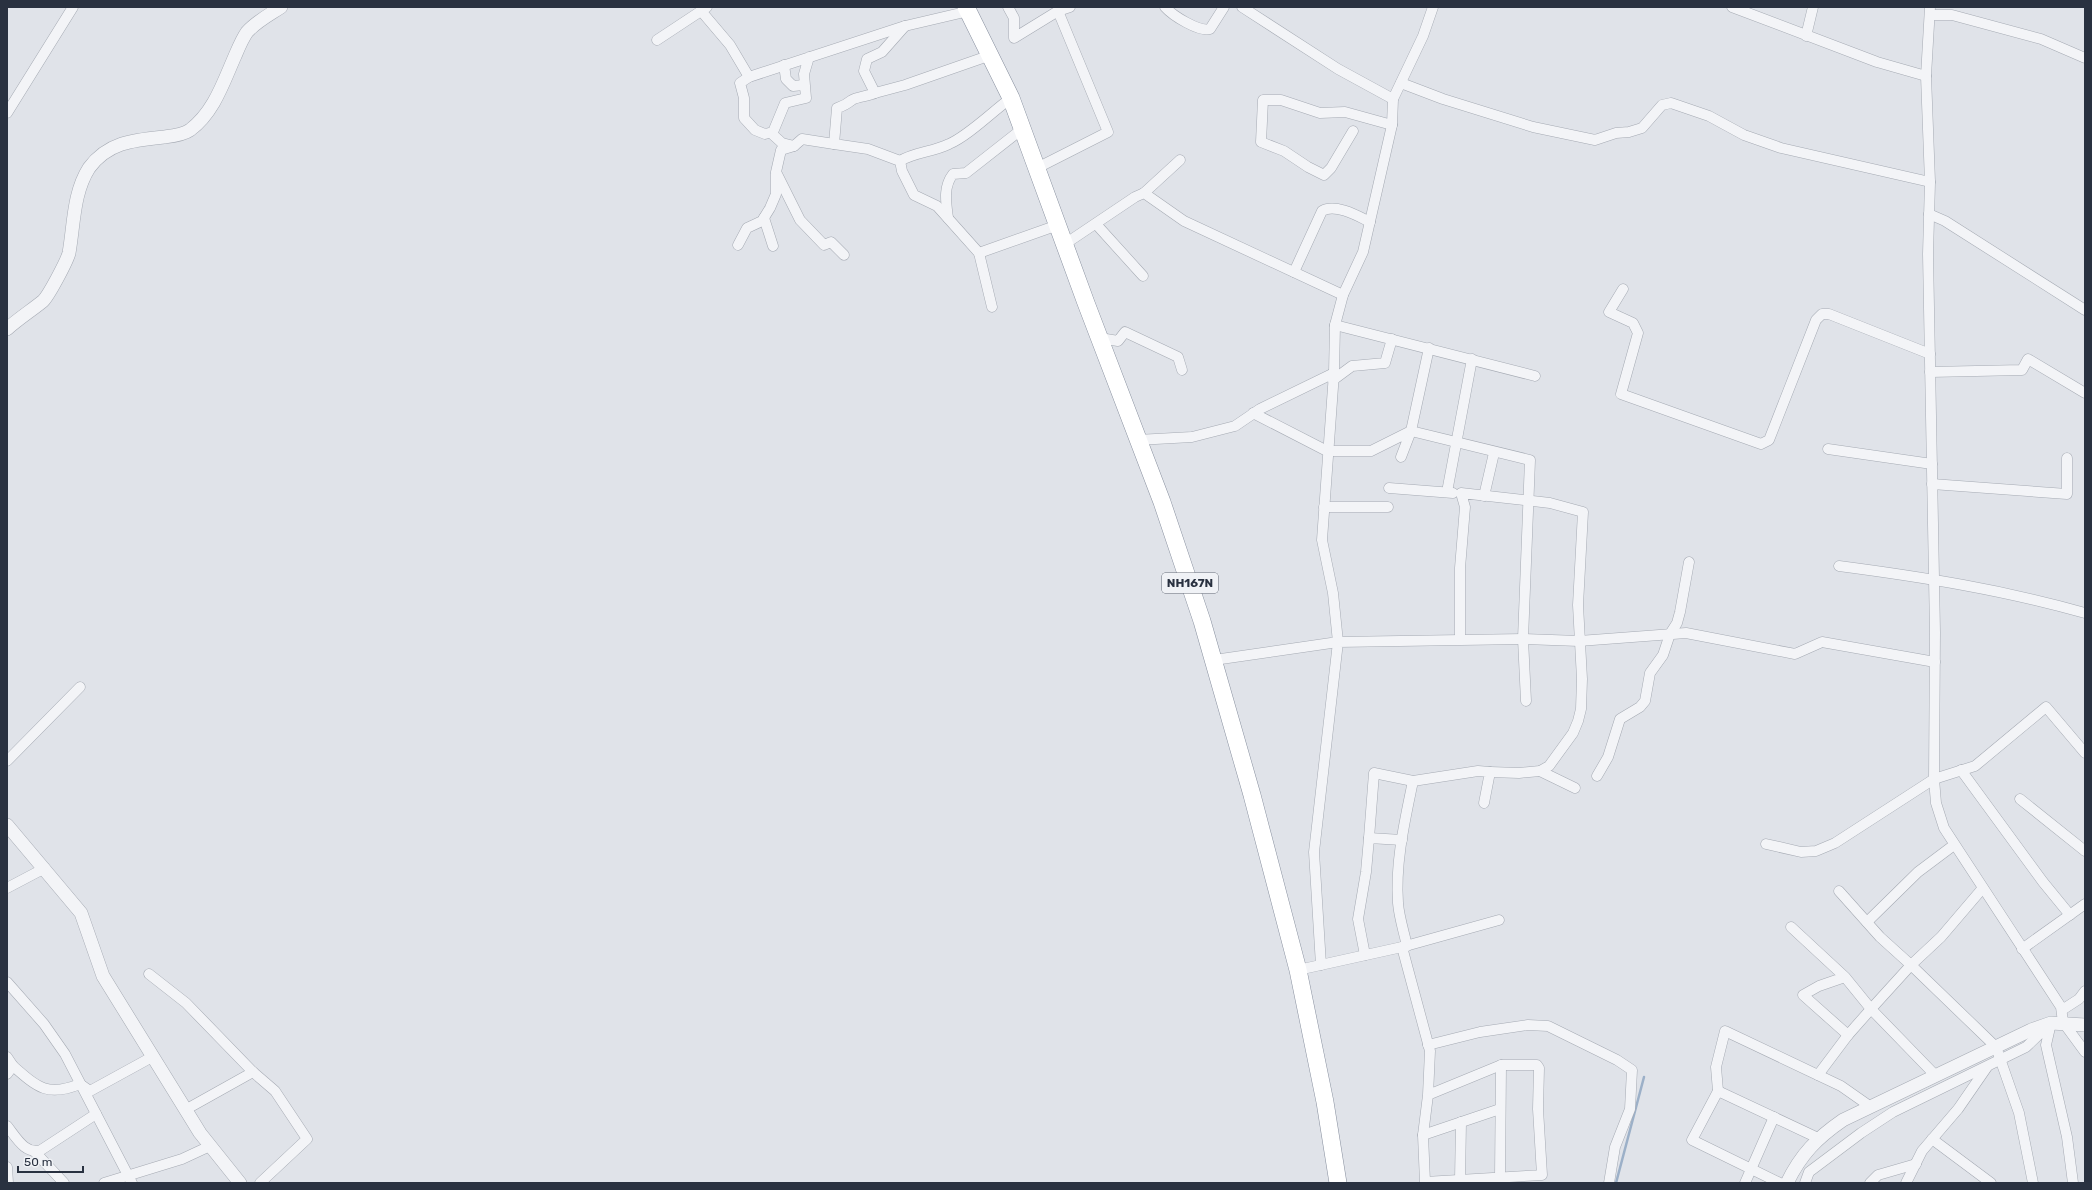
<svg xmlns="http://www.w3.org/2000/svg" width="2092" height="1190" font-family="Rubik,sans-serif">
<rect width="100%" height="100%" fill="#e0e3e9"/>
<g fill="none" stroke-linecap="round" stroke-linejoin="round">
<path stroke="#9cb0c8" stroke-width="2.5" d="M1616 1183 1644 1077"/>
<defs>
<g id="minor">
<path d="M1008 7 1014 18V38L1058 11 1070 7"/>
<path d="M1165 7C1173 16 1199 32 1210 29L1224 7"/>
<path d="M1242 7 1338 69 1393 99"/>
<path d="M1732 7 1877 62 1926 76"/>
<path d="M1930 7 1926 76 1930 182 1928 254 1935 632 1934 779 1936 803 1944 828 2061 1007 2063 1022 2085 1052"/>
<path d="M702 12 730 45 749 77"/>
<path d="M1931 15H1952L2041 39 2085 58"/>
<path d="M905 26 882 52 867 59 864 71 875 93C869 96 856 97 852 100 847 104 844 106 837 108L834 144 868 149 900 161 902 171 914 195 937 206 979 253"/>
<path d="M1806 36 1813 7"/>
<path d="M657 40 707 7"/>
<path d="M809 57 804 74 806 98 785 103 773 132 765 134 755 130 744 118V98L740 83 749 77 905 26 969 11"/>
<path d="M784 65 786 79 793 86 804 85"/>
<path d="M1401 83 1443 99 1533 127 1595 140 1616 133 1629 132 1642 128 1662 105 1671 103 1709 116 1744 135 1781 148 1930 182"/>
<path d="M875 93 905 85 991 55"/>
<path d="M7 113 73 7"/>
<path d="M1353 131 1331 168 1324 175 1308 167 1284 151 1261 142 1263 100H1281L1320 113 1345 112 1392 125"/>
<path d="M771 133 782 143 794 146 802 139 834 144"/>
<path d="M794 146 781 150 776 172 800 220 824 245 831 242 844 255"/>
<path d="M900 161C915 152 933 152 949 144 968 136 993 111 1011 98"/>
<path d="M1037 168 1108 132 1058 11"/>
<path d="M1144 193 1180 160"/>
<path d="M1929 214 1945 221 2085 310"/>
<path d="M764 218 773 246"/>
<path d="M948 218C946 202 943 187 953 174L966 173 1022 129"/>
<path d="M1096 224 1143 276"/>
<path d="M1065 244 1135 197 1144 193 1184 221 1343 295"/>
<path d="M738 245 747 228 762 221 770 208 776 194V174"/>
<path d="M1294 272 1322 211C1335 203 1358 216 1370 222"/>
<path d="M1623 289 1609 312 1633 323 1638 333 1621 394 1761 444 1769 440 1816 320 1822 314H1829L1930 354"/>
<path d="M992 307 979 253 1058 225"/>
<path d="M1335 325 1535 376"/>
<path d="M1100 338 1118 341 1125 332 1178 357 1182 370"/>
<path d="M1429 348 1411 431 1530 460 1523 639 1526 701"/>
<path d="M1930 372 2022 370 2028 359 2085 393"/>
<path d="M1333 380 1352 366 1385 363 1392 339"/>
<path d="M1253 413 1327 451H1371L1411 431 1401 457"/>
<path d="M1137 440 1192 437 1235 426 1260 409 1334 373"/>
<path d="M1828 449 1932 464"/>
<path d="M1932 484 2067 494V458"/>
<path d="M1389 488 1453 493"/>
<path d="M1447 492 1472 359"/>
<path d="M1484 496 1494 453"/>
<path d="M1324 507H1388"/>
<path d="M1839 566C1923 577 2004 590 2085 613"/>
<path d="M1460 639V568L1465 507 1461 493 1550 503 1583 512 1578 605 1582 679 1581 709 1578 721 1573 733 1549 766 1540 771 1519 773 1490 772"/>
<path d="M1214 660 1338 642 1333 593 1322 540 1334 373 1335 325 1343 295 1363 252 1392 125 1393 99 1423 36 1433 7"/>
<path d="M7 761 80 687"/>
<path d="M1961 770 2043 882 2070 915"/>
<path d="M1540 771 1575 788"/>
<path d="M1597 776 1608 757 1620 719 1640 707 1645 701 1650 673 1663 655 1670 634 1677 623 1680 612 1689 562"/>
<path d="M2020 799 2085 851"/>
<path d="M1369 838 1374 773 1413 781"/>
<path d="M1766 844 1801 852 1816 851 1835 843 1934 779 1975 766 2046 707 2085 753"/>
<path d="M7 888 45 868"/>
<path d="M1839 891 1880 937 1911 965 1941 937 1982 889"/>
<path d="M1867 922 1918 872 1954 845"/>
<path d="M1791 927 1845 977 1871 1009 1848 1035 1803 995 1819 986 1845 977"/>
<path d="M1407 946C1404 932 1399 917 1398 903 1395 862 1405 820 1413 781L1478 771 1490 772 1484 803"/>
<path d="M1402 947 1430 1051 1428 1095 1423 1135 1425 1182 1542 1175 1538 1109 1539 1068 1537 1065H1501L1428 1095"/>
<path d="M2022 949 2085 904"/>
<path d="M1365 955 1358 919 1366 872 1369 838 1402 840"/>
<path d="M1321 965 1314 852 1338 642 1523 639 1579 641 1686 633 1795 654 1822 642 1935 662"/>
<path d="M1298 970 1402 947 1499 920"/>
<path d="M149 974 186 1003 253 1072 275 1091 307 1139 260 1183"/>
<path d="M7 982 44 1024 65 1054 132 1183"/>
<path d="M2062 1010 2079 999 2085 991"/>
<path d="M1428 1045 1480 1032 1528 1025 1548 1026 1617 1060 1632 1070 1630 1109 1615 1147 1609 1183"/>
<path d="M7 1057 13 1066 7 1074"/>
<path d="M13 1066C38 1088 48 1097 80 1084L90 1091 152 1057"/>
<path d="M1818 1075 1848 1035"/>
<path d="M1936 1076 1871 1009 1911 965 1996 1047 2019 1113 2033 1183"/>
<path d="M1718 1091 1716 1067 1725 1031 1841 1086 1871 1107"/>
<path d="M185 1110 253 1072"/>
<path d="M7 1126C16 1137 25 1155 41 1150L96 1114"/>
<path d="M1423 1135 1500 1109"/>
<path d="M1932 1139 1991 1183"/>
<path d="M35 1152 64 1183"/>
<path d="M7 1167 8 1183"/>
<path d="M1500 1177 1501 1065"/>
<path d="M1460 1180 1461 1122"/>
<path d="M104 1183 182 1159 210 1146"/>
<path d="M1745 1183 1774 1117"/>
<path d="M1780 1183 1692 1140 1718 1091 1818 1138"/>
<path d="M1805 1183 1809 1172 1861 1133 1893 1112 2026 1047 2051 1023 2046 1045 2067 1137 2073 1183"/>
<path d="M1870 1183 1878 1175 1916 1164"/>
<path d="M1906 1183 1922 1151 1958 1109 1987 1067"/>
</g>
<g id="tertiary">
<path d="M7 329C18 319 32 310 43 301 49 295 67 261 69 253 74 225 73 193 89 168 108 142 134 140 164 137 172 136 183 135 190 130 214 112 223 83 235 56 238 49 242 39 247 32 257 21 269 15 281 7"/>
<path d="M7 825 81 913 103 976 200 1133 240 1183"/>
<path d="M1787 1183C1801 1154 1817 1138 1843 1120L2031 1030 2051 1023 2085 1025"/>
</g>
<path id="trunk" d="M966 7 1011 98 1086 303 1162 502 1202 621 1252 795 1298 970 1325 1102 1338 1183"/>
</defs>
<use href="#minor" stroke="#a5aab3" stroke-width="11"/>
<use href="#tertiary" stroke="#a5aab3" stroke-width="14"/>
<use href="#trunk" stroke="#88909f" stroke-width="18"/>
<use href="#minor" stroke="#f3f4f7" stroke-width="10"/>
<use href="#tertiary" stroke="#f3f4f7" stroke-width="13"/>
<use href="#trunk" stroke="#fff" stroke-width="17"/>
</g>
<g text-anchor="middle" stroke-width="4" stroke-linejoin="round" paint-order="stroke">
<rect fill="#f0f2f6" stroke="#656b77" stroke-width="1" x="1162" y="573" width="56" height="20" rx="3"/>
<g font-size="12" font-weight="bold" fill="#293140">
<text x="1190" y="587">NH167N</text>
</g>
</g>
<rect width="2092" height="1190" fill="none" stroke="#293140" stroke-width="16"/>
<path d="M18 1166v6h65v-6" fill="none" stroke="#293140" stroke-width="2"/>
<text x="24" y="1166" font-size="12" fill="#293140" stroke="#f0f2f6" stroke-width="3" paint-order="stroke">50 m</text>
</svg>
